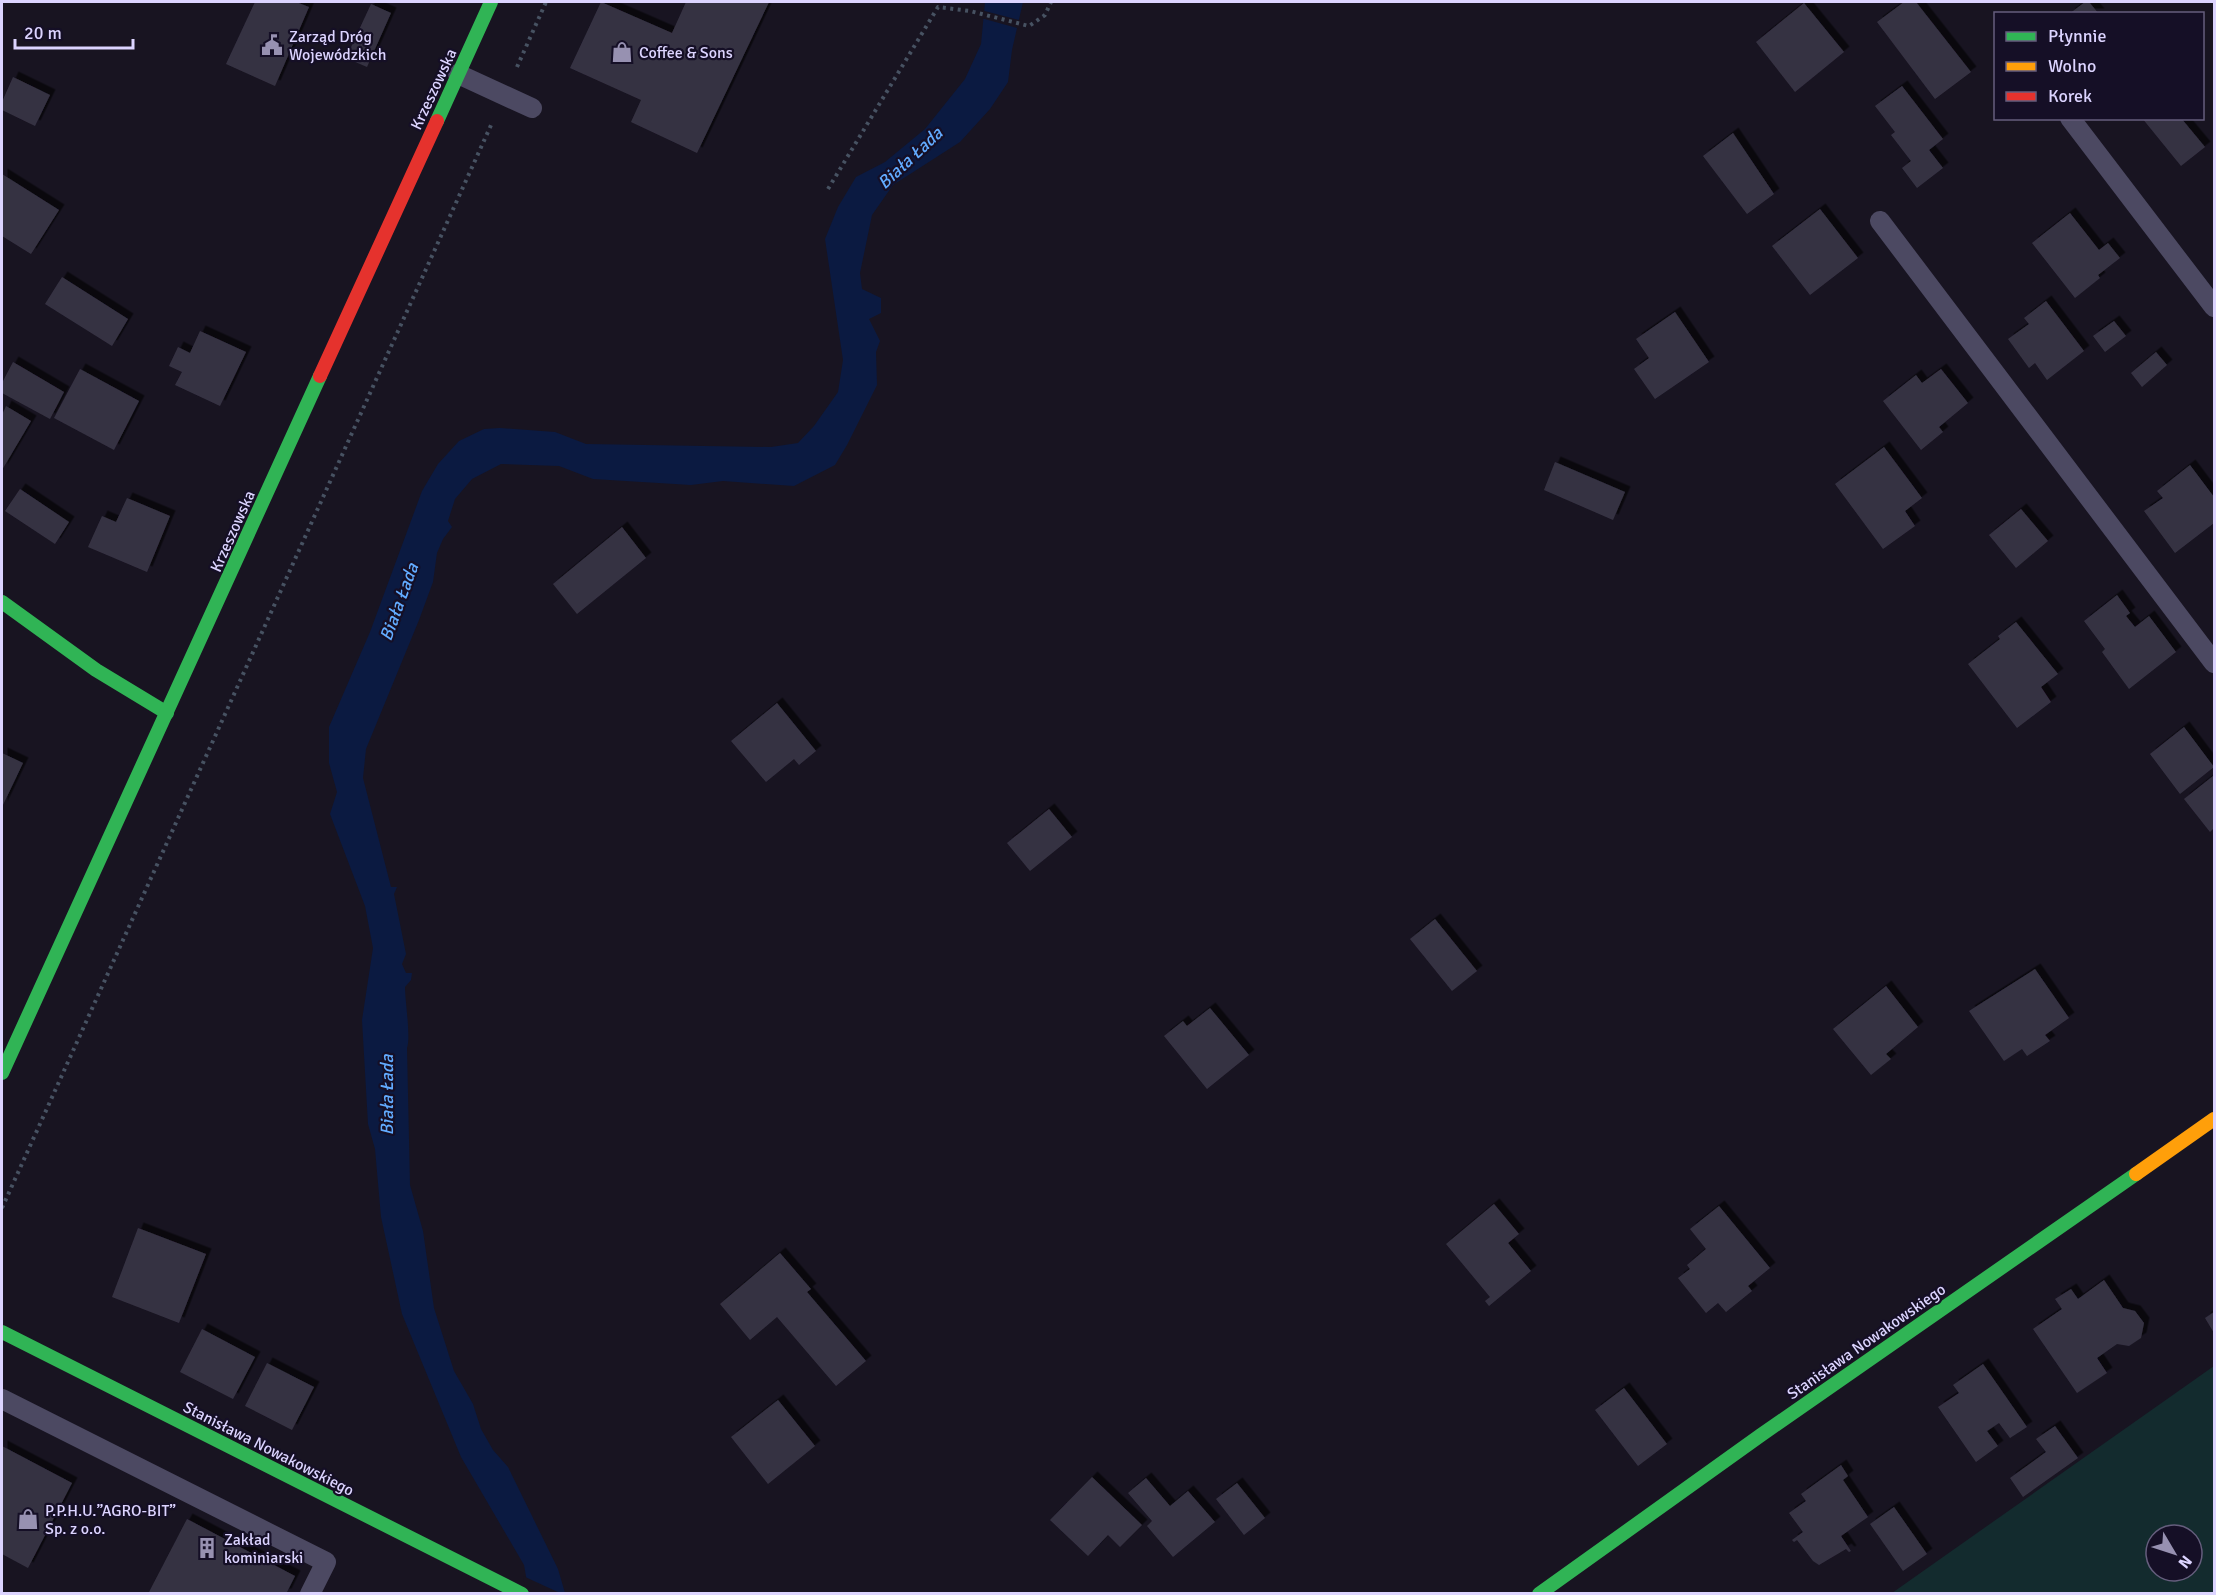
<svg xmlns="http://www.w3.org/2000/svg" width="2216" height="1595" font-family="Signika,sans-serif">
<defs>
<filter id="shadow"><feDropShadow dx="5.5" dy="-5.5" stdDeviation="0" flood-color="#0009"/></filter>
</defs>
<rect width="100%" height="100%" fill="#181421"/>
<path fill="#132b2e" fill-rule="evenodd" d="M2214 1366V1593H1892ZM2156 1535H2192V1571H2156Z"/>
<path fill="#0b1a41" d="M985 2H1023L1012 50 1008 82 990 109 960 142 893 185 872 215 860 273 862 289 881 298V313L869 319 880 341 876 352 877 385 847 445 835 465 794 486 723 481 691 485 593 479 559 466 501 464 472 479 455 499 448 521 452 527 443 539 437 553 433 582 419 620 366 749 363 778 391 887H397L394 894 406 954 402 964 406 973H412L411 980 405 987C405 1001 411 1038 407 1048L410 1185 423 1231 434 1308 454 1371 473 1404 481 1429 493 1450 508 1467 558 1569 565 1593H529L524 1565 461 1457 402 1314 381 1217 375 1149 368 1124 362 1020 373 948 365 906 330 814 337 792 329 763V727L370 632 422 491 438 464 459 441 484 429 500 428 555 432 586 444 771 447 798 443 814 426 838 392 843 360 825 239 838 207 856 177 885 162 925 129 965 79 981 44Z"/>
<g fill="#181421">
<path d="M981 10 1023 21 1021 29 981 18Z"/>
<path d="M523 1576 560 1593 526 1594Z"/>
</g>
<g fill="#363243" filter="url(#shadow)">
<path d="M255 2H296L309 7 275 86 226 64Z"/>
<path d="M601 2 672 33 686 2H769L697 153 631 122 641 100 570 68Z"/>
<path d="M1904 2H1916L1971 72 1935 99 1877 22Z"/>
<path d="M2085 2H2089L2099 14H2069Z"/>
<path d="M1804 3 1844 52 1795 92 1756 42Z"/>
<path d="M371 4 391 13 367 67 346 58Z"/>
<path d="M13 77 50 95 35 126 2 110V102Z"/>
<path d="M1902 86 1943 139 1929 150 1943 168 1917 188 1902 168 1911 161 1891 135 1895 132 1875 106Z"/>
<path d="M2142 118H2181L2205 147 2181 166Z"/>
<path d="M1733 133 1774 194 1747 214 1703 156Z"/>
<path d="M2 174 59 210 31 254 2 236Z"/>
<path d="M1820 209 1858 258 1810 295 1772 246Z"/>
<path d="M2070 213 2099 250 2108 243 2120 258 2098 275 2100 278 2075 298 2032 243Z"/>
<path d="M62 277 128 319 112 346 45 304Z"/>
<path d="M2046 301 2084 351 2047 380 2035 363 2029 368 2008 339 2029 324 2024 318Z"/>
<path d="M1675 312 1709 362 1655 399 1634 369 1649 358 1636 339Z"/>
<path d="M2114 321 2126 336 2105 352 2093 336Z"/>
<path d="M200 331 246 352 220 406 175 385 182 372 169 366 178 347 190 353Z"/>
<path d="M2156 352 2167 365 2142 387 2131 373Z"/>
<path d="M13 362 64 392 50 419 2 393V383Z"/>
<path d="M80 369 139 401 114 450 54 418Z"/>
<path d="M1941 369 1968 403 1939 427 1943 432 1921 450 1883 401 1916 375 1922 383Z"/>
<path d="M6 406 31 421 2 470V415Z"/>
<path d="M1884 447 1922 498 1905 511 1915 526 1883 549 1835 484Z"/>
<path d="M1555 462 1625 492 1613 520 1544 490Z"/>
<path d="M2190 465 2214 497V523L2175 553 2144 511 2163 498 2157 491Z"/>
<path d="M20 489 69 522 55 544 5 511Z"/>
<path d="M127 498 170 516 147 572 88 547 102 516 116 522Z"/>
<path d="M2021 509 2048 541 2016 568 1989 535Z"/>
<path d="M622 527 646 558 577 614 553 584Z"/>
<path d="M2117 595 2130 613 2126 616 2135 627 2149 616 2176 652 2129 689 2102 652 2105 649 2084 621Z"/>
<path d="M2016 622 2058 674 2041 687 2051 702 2017 728 1968 664 2000 639 1998 636Z"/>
<path d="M777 703 816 751 799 765 794 759 766 782 731 741Z"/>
<path d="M2184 727 2214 767 2180 794 2150 754Z"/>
<path d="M2 753 23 763 2 807Z"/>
<path d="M2213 776 2214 828 2210 832 2184 799Z"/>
<path d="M1049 809 1072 837 1030 871 1007 843Z"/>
<path d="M1435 919 1477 971 1452 991 1410 939Z"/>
<path d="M2035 969 2069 1018 2045 1035 2050 1041 2027 1056 2022 1049 2004 1061 1969 1011Z"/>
<path d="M1886 986 1918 1027 1886 1054 1891 1059 1871 1075 1833 1029Z"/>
<path d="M1210 1008 1249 1055 1207 1089 1164 1036 1183 1021 1187 1026Z"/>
<path d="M1494 1204 1519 1234 1508 1243 1531 1271 1489 1306 1485 1301 1490 1297 1446 1244Z"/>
<path d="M1719 1206 1770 1268 1748 1286 1752 1291 1726 1312 1718 1303 1706 1313 1678 1278 1690 1269 1687 1265 1706 1249 1690 1229Z"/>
<path d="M138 1228 206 1254 179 1323 112 1297Z"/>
<path d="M780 1253 811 1289 807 1292 866 1361 836 1386 777 1317 750 1340 720 1304Z"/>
<path d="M2104 1280 2123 1308 2135 1311 2144 1323 2141 1338 2129 1346 2117 1344 2097 1358 2107 1373 2077 1393 2033 1329 2062 1309 2055 1299 2071 1289 2078 1299Z"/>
<path d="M2214 1312V1333L2205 1318Z"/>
<path d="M202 1329 255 1357 233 1399 180 1372Z"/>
<path d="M267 1363 314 1387 292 1430 245 1406Z"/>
<path d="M1983 1364 2027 1427 2010 1438 1999 1423 1987 1431 1998 1446 1976 1462 1938 1407 1959 1393 1953 1385Z"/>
<path d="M1624 1388 1667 1444 1638 1466 1595 1410Z"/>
<path d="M778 1400 815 1446 768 1484 731 1437Z"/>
<path d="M2055 1426 2078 1458 2023 1497 2010 1478 2046 1452 2036 1439Z"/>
<path d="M2 1446 72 1483 28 1568 2 1554Z"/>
<path d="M1841 1465 1848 1476 1843 1480 1868 1517 1841 1536 1851 1551 1849 1552 1846 1549 1819 1565 1813 1561 1797 1540 1794 1542 1792 1540 1803 1532 1789 1513 1806 1501 1801 1494Z"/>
<path d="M1092 1477 1142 1525 1120 1547 1108 1535 1088 1556 1050 1520Z"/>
<path d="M1146 1478 1170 1506 1188 1491 1215 1522 1173 1557 1147 1526 1152 1521 1128 1493Z"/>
<path d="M1237 1483 1265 1518 1244 1535 1216 1499Z"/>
<path d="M1894 1507 1927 1554 1903 1571 1870 1524Z"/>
<path d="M187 1519 295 1576 286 1594H148Z"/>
</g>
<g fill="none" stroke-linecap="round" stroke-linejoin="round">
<g stroke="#475262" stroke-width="4" stroke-dasharray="3 4.5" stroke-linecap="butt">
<path d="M517 67 546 2"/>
<path d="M828 189 938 7 970 11 1029 26 1045 15 1051 2"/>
<path d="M2 1208 492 123"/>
</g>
<g stroke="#4c4962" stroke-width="20">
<path d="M458 74 532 108"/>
<path d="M2070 118 2214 307"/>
<path d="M1880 221 2214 663"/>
<path d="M2 1399 326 1562 310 1594"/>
</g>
<g stroke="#30b455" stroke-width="14">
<path d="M437 121 491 2"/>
<path d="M2 602 96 670 167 713"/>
<path d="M2 1073 320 376"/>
<path d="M2 1332 522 1594"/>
<path d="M1539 1594 1761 1435 2136 1174"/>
</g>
<path stroke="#ff9f0a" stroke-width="14" d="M2136 1174 2214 1119"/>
<path stroke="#e5322d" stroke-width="14" d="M320 376 437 121"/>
</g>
<defs>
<symbol id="civic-bare" viewBox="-9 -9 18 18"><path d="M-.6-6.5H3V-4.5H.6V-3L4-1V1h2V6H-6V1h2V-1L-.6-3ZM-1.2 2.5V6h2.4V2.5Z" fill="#9791b1" stroke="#150f26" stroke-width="2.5" paint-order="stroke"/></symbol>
<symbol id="shop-bare" viewBox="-9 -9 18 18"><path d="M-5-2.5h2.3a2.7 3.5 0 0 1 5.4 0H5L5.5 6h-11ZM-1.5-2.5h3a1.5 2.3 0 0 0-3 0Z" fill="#9791b1" stroke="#150f26" stroke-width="2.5" paint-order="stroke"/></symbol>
<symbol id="building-bare" viewBox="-9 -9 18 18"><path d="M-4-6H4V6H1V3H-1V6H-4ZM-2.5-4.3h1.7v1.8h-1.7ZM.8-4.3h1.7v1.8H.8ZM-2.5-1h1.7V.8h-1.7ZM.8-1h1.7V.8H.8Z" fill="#9791b1" stroke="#150f26" stroke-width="2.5" paint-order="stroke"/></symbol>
</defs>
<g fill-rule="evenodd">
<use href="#civic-bare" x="257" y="30" width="30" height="30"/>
<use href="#shop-bare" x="607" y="37" width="30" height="30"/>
<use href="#shop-bare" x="13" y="1504" width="30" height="30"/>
<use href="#building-bare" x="192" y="1533" width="30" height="30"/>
</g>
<g text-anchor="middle" stroke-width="4.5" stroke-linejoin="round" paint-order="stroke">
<g font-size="16" fill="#dcd4ff" stroke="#150f26" text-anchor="start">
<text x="289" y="42">Zarząd Dróg<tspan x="289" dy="18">Wojewódzkich</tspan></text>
<text x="639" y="58">Coffee &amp; Sons</text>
<text x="45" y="1516">P.P.H.U.”AGRO-BIT”<tspan x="45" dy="18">Sp. z o.o.</tspan></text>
<text x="224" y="1545">Zakład<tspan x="224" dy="18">kominiarski</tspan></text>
</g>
<g font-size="16" fill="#dcd4ff" stroke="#150f26">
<text transform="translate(433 89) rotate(-65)" y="6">Krzeszowska</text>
<text transform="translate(232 531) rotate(-66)" y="6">Krzeszowska</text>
<text transform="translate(1866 1341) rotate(-35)" y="6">Stanisława Nowakowskiego</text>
<text transform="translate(269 1448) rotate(27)" y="6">Stanisława Nowakowskiego</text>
</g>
<g font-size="18" font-style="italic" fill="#62abff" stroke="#150f26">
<text transform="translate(910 158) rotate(-43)" y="6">Biała Łada</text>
<text transform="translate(399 602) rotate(-70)" y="6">Biała Łada</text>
<text transform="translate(387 1095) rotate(-90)" y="6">Biała Łada</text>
</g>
</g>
<rect width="2216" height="1595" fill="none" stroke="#dcd4ff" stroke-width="6"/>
<rect x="1994" y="12" width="210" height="108" fill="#150f26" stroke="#655e7d" stroke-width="1.5"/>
<rect x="2006" y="32" width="30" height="9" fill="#30b455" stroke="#655e7d" stroke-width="1.5"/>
<text x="2048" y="42" font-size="18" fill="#dcd4ff">Płynnie</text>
<rect x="2006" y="62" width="30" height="9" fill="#ff9f0a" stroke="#655e7d" stroke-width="1.5"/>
<text x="2048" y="72" font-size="18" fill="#dcd4ff">Wolno</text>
<rect x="2006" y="92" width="30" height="9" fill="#e5322d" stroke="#655e7d" stroke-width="1.5"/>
<text x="2048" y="102" font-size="18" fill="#dcd4ff">Korek</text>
<g transform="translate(2174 1553) rotate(129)"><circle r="28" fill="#150f26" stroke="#655e7d" stroke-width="1.5"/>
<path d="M0-4.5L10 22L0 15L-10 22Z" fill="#9791b1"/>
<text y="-9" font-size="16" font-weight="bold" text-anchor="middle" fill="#dcd4ff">N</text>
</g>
<path d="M15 39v9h118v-9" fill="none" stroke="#dcd4ff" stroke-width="3"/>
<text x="24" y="39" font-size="18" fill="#dcd4ff" stroke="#150f26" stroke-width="4.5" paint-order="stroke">20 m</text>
</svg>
